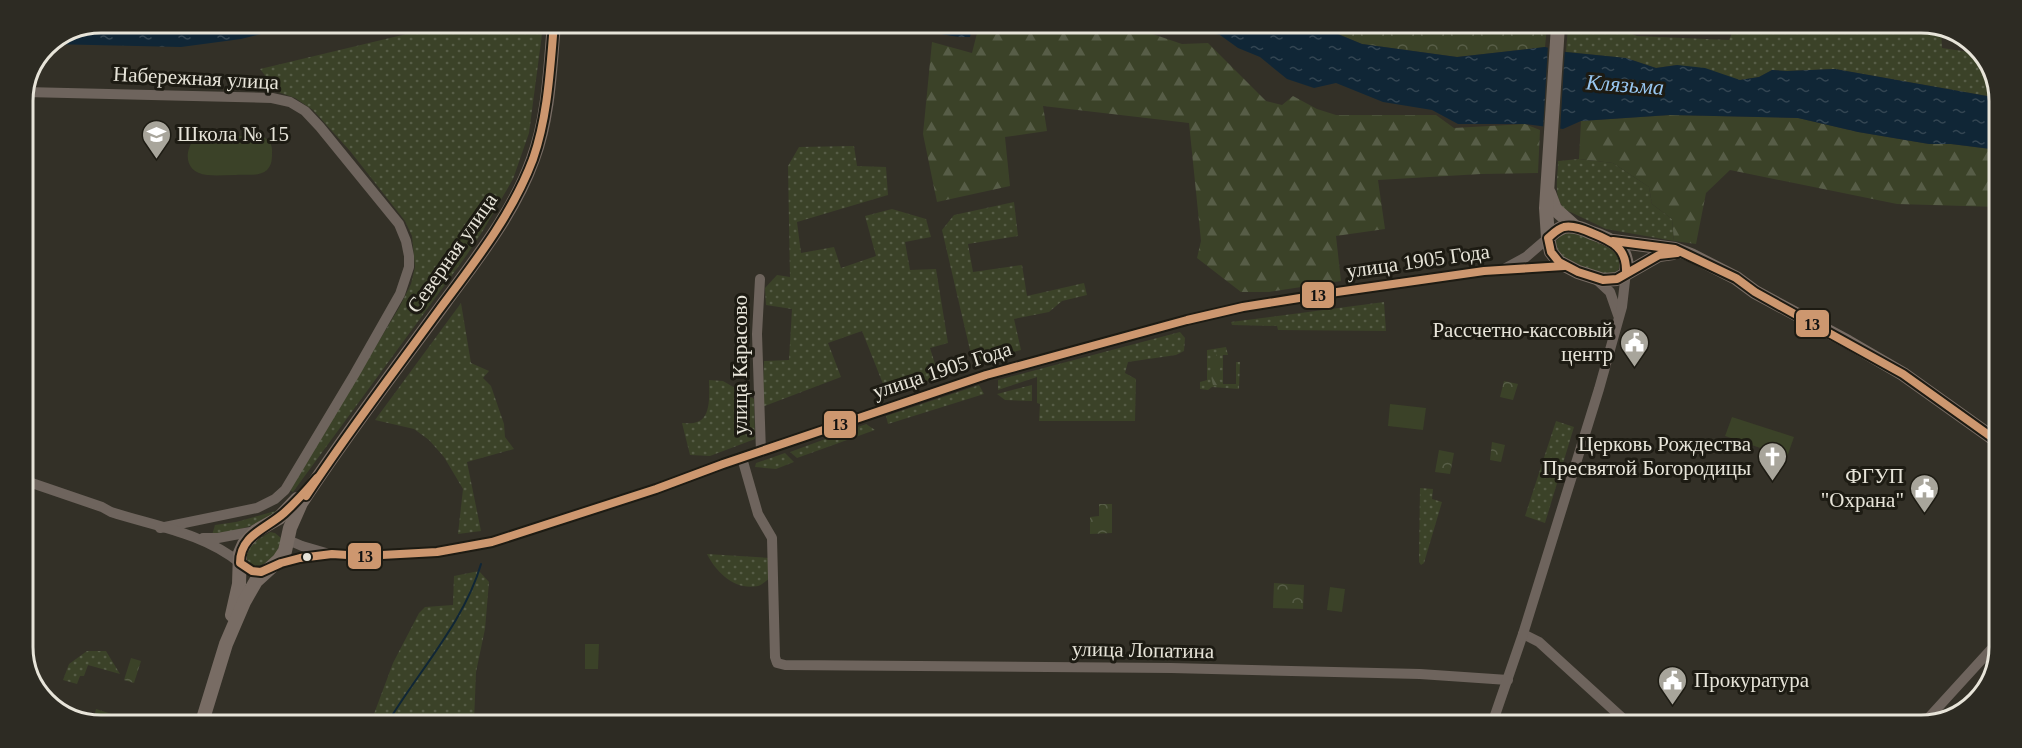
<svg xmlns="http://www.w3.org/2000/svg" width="2022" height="748" font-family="Georgia,serif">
<defs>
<pattern id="grass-dots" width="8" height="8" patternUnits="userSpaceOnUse" patternTransform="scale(1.5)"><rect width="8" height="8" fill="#3b4228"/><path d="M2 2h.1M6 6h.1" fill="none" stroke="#575d47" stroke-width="1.8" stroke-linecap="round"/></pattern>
<pattern id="forest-firs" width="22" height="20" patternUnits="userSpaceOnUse" patternTransform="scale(1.5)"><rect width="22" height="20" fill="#3b4228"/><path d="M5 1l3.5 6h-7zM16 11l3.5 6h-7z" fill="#575d47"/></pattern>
<pattern id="park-crowns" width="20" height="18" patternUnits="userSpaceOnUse" patternTransform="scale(1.5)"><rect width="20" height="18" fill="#3b4228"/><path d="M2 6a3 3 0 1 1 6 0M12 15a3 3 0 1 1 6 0" fill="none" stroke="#575d47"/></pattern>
<pattern id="water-ripples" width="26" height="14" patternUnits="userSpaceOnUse" patternTransform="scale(1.5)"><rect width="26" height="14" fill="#102636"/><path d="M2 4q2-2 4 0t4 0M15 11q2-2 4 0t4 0" fill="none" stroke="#334552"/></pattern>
</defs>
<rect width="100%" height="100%" fill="#333027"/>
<g fill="url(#grass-dots)">
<path d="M440 26 479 27 542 34 529 133 513 179 484 229 466 256 293 492 290 490 400 306 411 284 415 267 412 236 405 221 350 151 313 110 295 98 278 92 260 69Z"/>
<path d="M1568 26H1612L1637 36 1729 40 1735 26 1941 27 1942 48 1983 54 1999 96H1987L1835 69 1787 71 1772 70 1759 77 1740 80 1677 65 1656 68 1626 58 1566 52Z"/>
<path d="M854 146 857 166 886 167 888 195 797 222 801 253 834 247 841 268 876 256 865 216 892 209 926 219 931 237 905 242 910 270 936 269 948 343 930 348 939 377 887 394 862 331 828 343 841 377 762 407 764 361 789 360 792 309 766 305 765 288 777 275 790 277 788 166 799 147Z"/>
<path d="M1579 159 1613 163 1649 187 1652 204 1672 219 1674 241 1606 229 1564 209C1553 195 1558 178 1558 161Z"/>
<path d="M1014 202 1018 236 968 244 973 272 1022 265 1027 296 1084 283 1087 295 1062 301 1049 312 1014 319 1021 350 973 363 942 230 954 215Z"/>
<path d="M1564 232 1576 233 1618 252 1621 264 1617 272C1604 278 1564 263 1557 251 1555 249 1555 244 1555 242Z"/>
<path d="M1384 302 1386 331 1278 330 1277 326 1232 325 1231 322Z"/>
<path d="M461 303 471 363 489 371 483 378 491 386 504 424 505 437 514 449 467 462 481 531 458 534 463 489 444 457 429 440 414 429 375 420Z"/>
<path d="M1180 332 1185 338 1184 351 1176 355 1128 362 1125 373 1136 379 1135 421H1039L1040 404 1037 403V377L998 390V380Z"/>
<path d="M1226 347 1228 355H1223V384H1236V362H1240L1239 389 1212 387 1208 390 1200 389V382L1207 380V350Z"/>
<path d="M709 380 723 381 754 399 755 439 710 456 690 455 682 423C686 423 693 424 697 422 712 418 709 391 709 380Z"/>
<path d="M979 385 984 394 888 424 886 416Z"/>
<path d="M1032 385V401L1005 400 997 394Z"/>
<path d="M1556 421 1574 427 1545 523 1525 516Z"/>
<path d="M866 424 875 430 797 458 790 452Z"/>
<path d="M785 453 794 462 776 469 755 467 756 463Z"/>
<path d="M1420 488 1433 489 1432 499 1442 502 1424 563 1421 565 1419 562Z"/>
<path d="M279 510C259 526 237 531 212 535L215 525 236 522Z"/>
<path d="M270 532 275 533 281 538C279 552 270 566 254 566L247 561 246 551 253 543Z"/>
<path d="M707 554 770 558V578C767 580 762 585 758 586 735 591 716 572 707 554Z"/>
<path d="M479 571 489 582 485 629 476 672 474 722H371L393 663 419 613 425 607 453 605 454 576Z"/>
<path d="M87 651H106L120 674 88 665 84 676H80L77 684 63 680 69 664Z"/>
</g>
<g fill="url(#forest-firs)">
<path d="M979 25H1126L1182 44 1208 43 1266 101 1282 105 1293 96 1317 109 1336 115H1436L1454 128 1525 124 1540 130 1538 173 1481 174 1378 180 1385 229 1336 236 1341 281 1269 292H1241L1197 258 1201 241 1189 123 1043 106 1047 131 1005 137 1010 186 937 202 923 134 932 42 972 53Z"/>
<path d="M1670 115 1798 118 1858 132 1929 144H1951L1999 150V207L1897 204 1730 170 1706 193 1696 244 1674 241 1672 219 1652 204 1649 187 1613 163 1579 159 1581 121Z"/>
<path d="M1217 354 1220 355 1218 363 1221 366 1216 379 1220 381 1222 386 1213 385C1210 374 1210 364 1217 354Z"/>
</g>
<g fill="url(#park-crowns)">
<path d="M1316 25 1547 26 1545 47 1457 57 1362 44Z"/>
<path d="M1504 381 1518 384 1513 400 1500 397Z"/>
<path d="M1492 442 1505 445 1501 462 1490 460Z"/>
<path d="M1439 450 1454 453 1450 474 1435 472Z"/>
<path d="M1099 504H1112V533L1090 534V517L1099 516Z"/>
<path d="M1274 583 1304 585 1303 609 1273 608Z"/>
<path d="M131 658 141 661 134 683 124 680Z"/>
<path d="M96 709 121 717 120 721H93Z"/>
</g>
<g fill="#3b4228">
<path d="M260 135C268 139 273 143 272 153 272 159 272 165 267 170 260 177 245 174 236 175 226 175 216 176 207 175 185 173 183 152 195 138Z"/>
<path d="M1390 404 1426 408 1423 430 1388 426Z"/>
<path d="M1732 417 1794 437 1787 457 1725 436Z"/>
<path d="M1330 587 1345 589 1342 612 1327 610Z"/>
<path d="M585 644H599L598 669H585Z"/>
</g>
<g fill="url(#water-ripples)">
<path d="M101 23H307L241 39 181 47 48 44Z"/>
<path d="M902 24H939L940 27 973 25 970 37C948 38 925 29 902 24Z"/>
<path d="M1176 25H1316L1362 44 1457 57 1545 47 1566 52 1626 58 1656 68 1677 65 1705 68 1740 80 1759 77 1772 70 1787 71 1835 69 1987 96H1999V150L1951 144H1929L1858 132 1798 118 1670 115 1581 121 1563 129 1525 124H1458L1432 110 1383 102 1336 83 1314 88 1287 79 1260 57 1238 48 1220 35Z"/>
</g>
<path fill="#333027" d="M1548 45 1565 48 1560 132 1543 129Z"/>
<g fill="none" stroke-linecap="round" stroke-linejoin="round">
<path stroke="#102636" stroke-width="2" d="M388 722C419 671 465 620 481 564"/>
<g stroke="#6e645d" stroke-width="10">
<path d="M25 92 272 98 290 102 305 111 320 127 399 224 406 241 409 256V267L400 294 354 375 285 490 275 499 257 508 160 528"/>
<path d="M1506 268 1526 257 1548 238"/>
<path d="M760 279 757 334 761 452"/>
<path d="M1596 279 1610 292 1618 315"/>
<path d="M742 458 758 514 772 538 775 657 777 663 785 665 1171 668 1420 674 1508 680"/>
<path d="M23 480 102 507 111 512C154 526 204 533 240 563"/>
<path d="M203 538H218L256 531"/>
<path d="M288 540 302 546 326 553"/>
<path d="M274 565 300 558 332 554 363 556 437 552 492 542 656 489 723 464 986 375 1187 320 1243 307 1337 292 1484 271 1564 266"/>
<path d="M1523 634 1539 642 1630 725"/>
<path d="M1492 724 1523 634 1599 389 1622 307 1626 272"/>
<path d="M1922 725 1995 645"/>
</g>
<g stroke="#786c64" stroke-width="14">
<path d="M1549 193 1555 209 1574 226"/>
<path d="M1548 238 1546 208 1558 26"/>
<path d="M1613 241 1675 249 1691 255 1736 278 1755 292 1848 342 1903 374 1997 441"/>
<path d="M1626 272C1630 248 1611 239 1592 233 1583 229 1574 225 1564 227 1557 229 1553 233 1548 238L1551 252 1559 262 1578 272 1603 280 1617 279 1659 255 1673 253"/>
<path d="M232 615 239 584 240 553 244 544 256 531 279 518 297 499"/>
<path d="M202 722 226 644 244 602 256 581 279 560 285 551 290 528 301 503C346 434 396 369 445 302 478 257 514 212 533 159 549 116 550 68 554 24"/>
</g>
<defs>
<g id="bus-1">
<path d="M1613 241 1675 249 1736 278 1755 292 1903 374 1997 441"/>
<path d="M1626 272C1627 248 1612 241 1592 233 1583 229 1573 225 1564 227 1557 229 1553 234 1548 238L1551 252 1559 262 1578 272 1603 280 1617 279 1659 255 1677 253"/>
<path d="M317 478C307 490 296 502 284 513 266 529 240 535 240 563L252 571 261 572 281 563 300 558 332 554 363 556 437 552 492 542 656 489 723 464 986 375 1187 320 1243 307 1337 292 1484 271 1564 266"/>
<path d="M306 496C348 432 394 372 439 310 474 263 512 215 533 159 548 116 550 69 554 24"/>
</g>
</defs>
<use href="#bus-1" stroke="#1d1b13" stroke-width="12"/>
<use href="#bus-1" stroke="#cd976f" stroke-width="8"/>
</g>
<defs>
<symbol id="school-pin" viewBox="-11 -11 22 30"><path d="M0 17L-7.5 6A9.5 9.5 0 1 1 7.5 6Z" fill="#a8a59b" stroke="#1d1b13"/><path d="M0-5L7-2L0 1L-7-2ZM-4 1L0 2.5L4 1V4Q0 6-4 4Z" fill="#fff"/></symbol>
<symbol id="civic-pin" viewBox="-11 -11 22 30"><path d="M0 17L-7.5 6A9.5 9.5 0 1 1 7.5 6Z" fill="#a8a59b" stroke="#1d1b13"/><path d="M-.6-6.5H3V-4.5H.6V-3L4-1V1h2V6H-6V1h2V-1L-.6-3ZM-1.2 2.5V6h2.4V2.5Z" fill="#fff"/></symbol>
<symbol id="church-pin" viewBox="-11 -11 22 30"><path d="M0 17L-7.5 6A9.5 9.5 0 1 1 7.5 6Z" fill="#a8a59b" stroke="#1d1b13"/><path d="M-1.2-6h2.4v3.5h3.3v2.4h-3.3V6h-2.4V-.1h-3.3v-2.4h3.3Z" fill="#fff"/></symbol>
</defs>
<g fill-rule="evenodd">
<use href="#school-pin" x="140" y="118" width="33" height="45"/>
<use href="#civic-pin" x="1618" y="326" width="33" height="45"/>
<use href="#church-pin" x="1756" y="440" width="33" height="45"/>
<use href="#civic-pin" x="1908" y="472" width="33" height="45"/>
<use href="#civic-pin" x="1656" y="664" width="33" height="45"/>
</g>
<circle fill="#e7e4d9" stroke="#1d1b13" stroke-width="2" cx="307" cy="557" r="5"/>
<g text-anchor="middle" stroke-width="6" stroke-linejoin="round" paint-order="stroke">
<g font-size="21" fill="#e7e4d9" stroke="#1d1b13">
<text transform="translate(196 78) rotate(3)" y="7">Набережная улица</text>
<text transform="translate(452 253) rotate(-55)" y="7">Северная улица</text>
<text transform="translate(1418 261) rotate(-8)" y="7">улица 1905 Года</text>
<text transform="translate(740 365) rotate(-90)" y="7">улица Карасово</text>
<text transform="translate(942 370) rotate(-18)" y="7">улица 1905 Года</text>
<text transform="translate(1143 650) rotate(1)" y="7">улица Лопатина</text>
</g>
<g font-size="21" fill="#e7e4d9" stroke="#1d1b13" text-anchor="end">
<text x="177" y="141" text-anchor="start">Школа № 15</text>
<text x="1613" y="337">Рассчетно-кассовый<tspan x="1613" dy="24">центр</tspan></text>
<text x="1751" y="451">Церковь Рождества<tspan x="1751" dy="24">Пресвятой Богородицы</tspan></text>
<text x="1904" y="483">ФГУП<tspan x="1904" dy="24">"Охрана"</tspan></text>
<text x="1694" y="687" text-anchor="start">Прокуратура</text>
</g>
<g font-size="22" font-style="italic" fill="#98c7f1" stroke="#1d1b13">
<text transform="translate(1625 84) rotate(4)" y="8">Клязьма</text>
</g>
</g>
<path d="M0 0H2022V748H0ZM101 33H1921A68 68 0 0 1 1989 101V647A68 68 0 0 1 1921 715H101A68 68 0 0 1 33 647V101A68 68 0 0 1 101 33Z" fill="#2d2b23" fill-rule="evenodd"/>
<path fill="none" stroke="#e7e4d9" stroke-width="3" d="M101 33H1921A68 68 0 0 1 1989 101V647A68 68 0 0 1 1921 715H101A68 68 0 0 1 33 647V101A68 68 0 0 1 101 33Z"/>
<g stroke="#1d1b13" stroke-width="2">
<rect x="1301" y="281" width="34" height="28" rx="6" fill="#cd976f"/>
<rect x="1795" y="309" width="35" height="29" rx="6" fill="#cd976f"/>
<rect x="823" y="410" width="34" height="29" rx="6" fill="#cd976f"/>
<rect x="347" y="542" width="35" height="28" rx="6" fill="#cd976f"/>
</g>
<g font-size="16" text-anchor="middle" font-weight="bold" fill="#111">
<text x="1318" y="301">13</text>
<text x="1812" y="330">13</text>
<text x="840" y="430">13</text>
<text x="365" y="562">13</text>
</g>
</svg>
